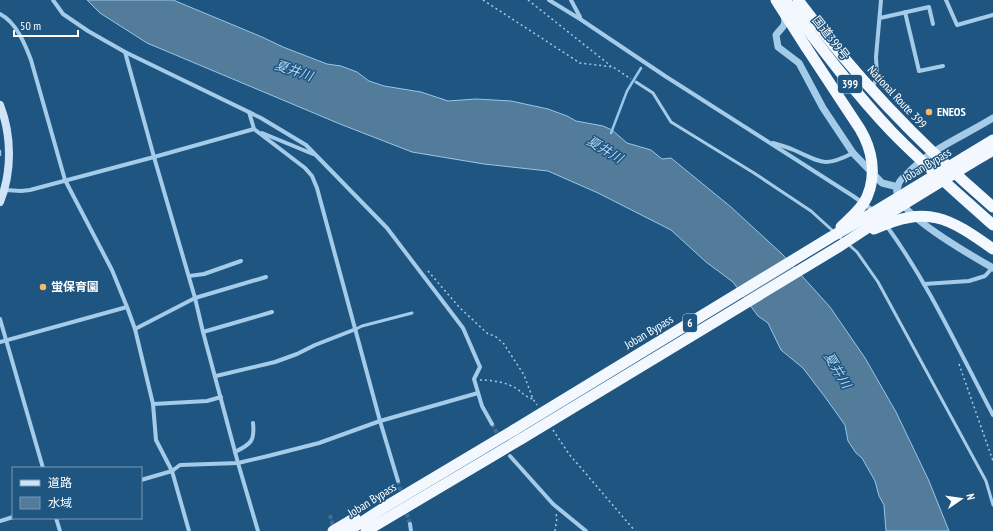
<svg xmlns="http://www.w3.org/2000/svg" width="993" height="531" font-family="'PT Sans Narrow','Noto Sans JP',sans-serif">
<rect width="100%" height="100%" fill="#1f5581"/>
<path fill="#537b9a" stroke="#97c7ea" d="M87 0H173L262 37 283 47 327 64 341 66 357 72 369 81 384 86 421 92 448 101 476 99 511 101 548 109 567 116 576 121 603 126 612 130 627 143 651 150 662 159 671 158 731 207 782 254 830 307 865 358 896 412 929 481 949 531H886L884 505 879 496 875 481 862 458 856 453 848 441 845 425 825 397 803 368 781 350 768 323 758 316 733 282 706 262 671 230 598 193 548 171 484 164 412 152 340 124 147 43 100 13Z"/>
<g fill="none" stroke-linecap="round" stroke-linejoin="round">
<g stroke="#97c7ea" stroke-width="2.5">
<path d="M611 133 627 91 641 68"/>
<path d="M0 151V155"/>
</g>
<g stroke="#416e94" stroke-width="4" stroke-dasharray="4 2" stroke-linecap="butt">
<path d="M492 424 499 437"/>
<path d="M398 481 402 496"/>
<path d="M405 508 410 524"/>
<path d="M330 515 334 530"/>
</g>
<g stroke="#a4cbe8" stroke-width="1.5" stroke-dasharray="2 3" stroke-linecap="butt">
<path d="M483 0 580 63 613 67 631 79"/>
<path d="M528 0 611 66"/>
<path d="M428 271 459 307 488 334 495 336 504 344 524 375 533 399 537 405"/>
<path d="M959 364 993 461"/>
<path d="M480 380C491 380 507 382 517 389 523 393 525 397 533 399"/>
<path d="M553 430 569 454 635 531"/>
<path d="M555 531 557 518 556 514"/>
</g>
<g stroke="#a4cbe8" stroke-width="3">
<path d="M636 82 653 93 671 122 754 173 811 211 844 241"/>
<path d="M848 244 857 252 878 282 986 481 993 505"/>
<path d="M356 329 362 326 412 313"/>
</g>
<g stroke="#a4cbe8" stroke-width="4">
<path d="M53 0 63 14 88 31 125 52 261 118 306 145 387 228 463 328 480 367 474 379 482 406 492 424"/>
<path d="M549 0 580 19 665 76 853 196 874 211"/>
<path d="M571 0 580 17"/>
<path d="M946 0 957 25 993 15"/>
<path d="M905 12 919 71 943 66"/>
<path d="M0 14C16 22 25 44 31 60L65 180 112 270 127 307 135 329 153 404 156 440 172 471 180 465 238 463 268 456 319 443 380 421 478 393"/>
<path d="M880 18 929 7 933 24"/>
<path d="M125 52 154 157 195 298 266 277"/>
<path d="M872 88 877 78 876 57 881 0"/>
<path d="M249 112 254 129"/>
<path d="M262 133 313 154"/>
<path d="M773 143C780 145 787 147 794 150 821 162 824 168 853 153"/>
<path d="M5 190 21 191 30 190 154 157 254 129 305 168 312 176 317 188 380 421 398 481"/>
<path d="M886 225C929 284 959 351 993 415"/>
<path d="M189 276 204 274 241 261"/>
<path d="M924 284 969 281 985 276 993 267"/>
<path d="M0 319 43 468"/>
<path d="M135 329 195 298 203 332 238 463 258 531"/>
<path d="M203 332 272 312"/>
<path d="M0 342 127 307"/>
<path d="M216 376 275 362 297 354 315 345 356 329"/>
<path d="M153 404 207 401 221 397"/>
<path d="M235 452C251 444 255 441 253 423"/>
<path d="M510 456 553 504 586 531"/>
<path d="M141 480 172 471 189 531"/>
<path d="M56 518 60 531"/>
<path d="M0 521 13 517"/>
<path d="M410 524 411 531"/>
</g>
<g stroke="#a4cbe8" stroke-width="7">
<path d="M784 15C787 26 782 27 776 35L778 47 799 63 823 108 853 153 882 183 898 187"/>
<path d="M993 118C964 136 930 149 907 174 904 177 900 180 899 183 898 185 896 190 897 192 897 214 974 257 993 268"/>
</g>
<path stroke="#cfe5f7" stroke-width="8" d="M0 105C12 136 12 172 0 202"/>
<g stroke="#f2f8fe" stroke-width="11">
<path d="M776 0 806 47"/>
<path d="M785 0C819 45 853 91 892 132 924 165 959 194 993 225"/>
<path d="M798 0C855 77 921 145 993 207"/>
<path d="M965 157 993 140"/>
<path d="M971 163 993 150"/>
<path d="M333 531 355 518"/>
<path d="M348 531 385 507 514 430"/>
<path d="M366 531 521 439"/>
</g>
<g stroke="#f2f8fe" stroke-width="11">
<path d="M806 47 860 129C872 149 877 174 867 197 862 209 850 218 841 227"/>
<path d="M874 229C928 205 948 217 993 249"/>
<path d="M514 430 831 237 866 217 965 157"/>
<path d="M521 439 840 246 896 209 971 163"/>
</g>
</g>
<g fill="#f7bb63" stroke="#1f5581" stroke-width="1.5">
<circle cx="929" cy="112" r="4"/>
<circle cx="43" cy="287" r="4"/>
</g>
<g text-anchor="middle" stroke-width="3" stroke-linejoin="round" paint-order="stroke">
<g fill="#1f5581" stroke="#bcccd9" stroke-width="1">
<rect x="838" y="75" width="24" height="18" rx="3"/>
<rect x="683" y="314" width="14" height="18" rx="3"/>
</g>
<g font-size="11" font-weight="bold" fill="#fff">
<text x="850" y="88">399</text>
<text x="690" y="327">6</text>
</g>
<g font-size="12" fill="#fff" stroke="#1f5581">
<text transform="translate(831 38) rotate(52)" y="4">国道399号</text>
<text transform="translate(897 97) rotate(47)" y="4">National Route 399</text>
<text transform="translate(927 165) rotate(-31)" y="4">Joban Bypass</text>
<text transform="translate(649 332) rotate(-31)" y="4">Joban Bypass</text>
<text transform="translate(372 500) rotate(-32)" y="4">Joban Bypass</text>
</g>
<g font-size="12" font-weight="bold" fill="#fff" stroke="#1f5581" text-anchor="start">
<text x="937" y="116">ENEOS</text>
<text x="51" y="291">蛍保育園</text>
</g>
<g font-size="13" font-style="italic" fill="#afd5f0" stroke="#1f5581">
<text transform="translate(294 70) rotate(19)" y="5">夏井川</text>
<text transform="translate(605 149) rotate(31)" y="5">夏井川</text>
<text transform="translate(838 370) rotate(59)" y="5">夏井川</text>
</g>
</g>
<rect x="12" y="467" width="130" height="52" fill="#1f5581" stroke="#7999b3"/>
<rect x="20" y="480" width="20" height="6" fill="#cfe5f7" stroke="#7999b3"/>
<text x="48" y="487" font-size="12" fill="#ffffff">道路</text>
<rect x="20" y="497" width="20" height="12" fill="#537b9a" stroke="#7999b3"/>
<text x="48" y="507" font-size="12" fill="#ffffff">水域</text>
<g transform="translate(961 499) rotate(77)" stroke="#1f5581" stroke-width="3" paint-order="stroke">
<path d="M0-3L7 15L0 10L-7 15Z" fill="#ffffff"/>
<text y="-6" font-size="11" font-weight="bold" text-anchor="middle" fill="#ffffff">N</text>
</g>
<path d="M14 30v6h64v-6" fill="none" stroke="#ffffff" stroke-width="2"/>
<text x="20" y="30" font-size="12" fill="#ffffff" stroke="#1f5581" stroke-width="3" paint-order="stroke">50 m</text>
</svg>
